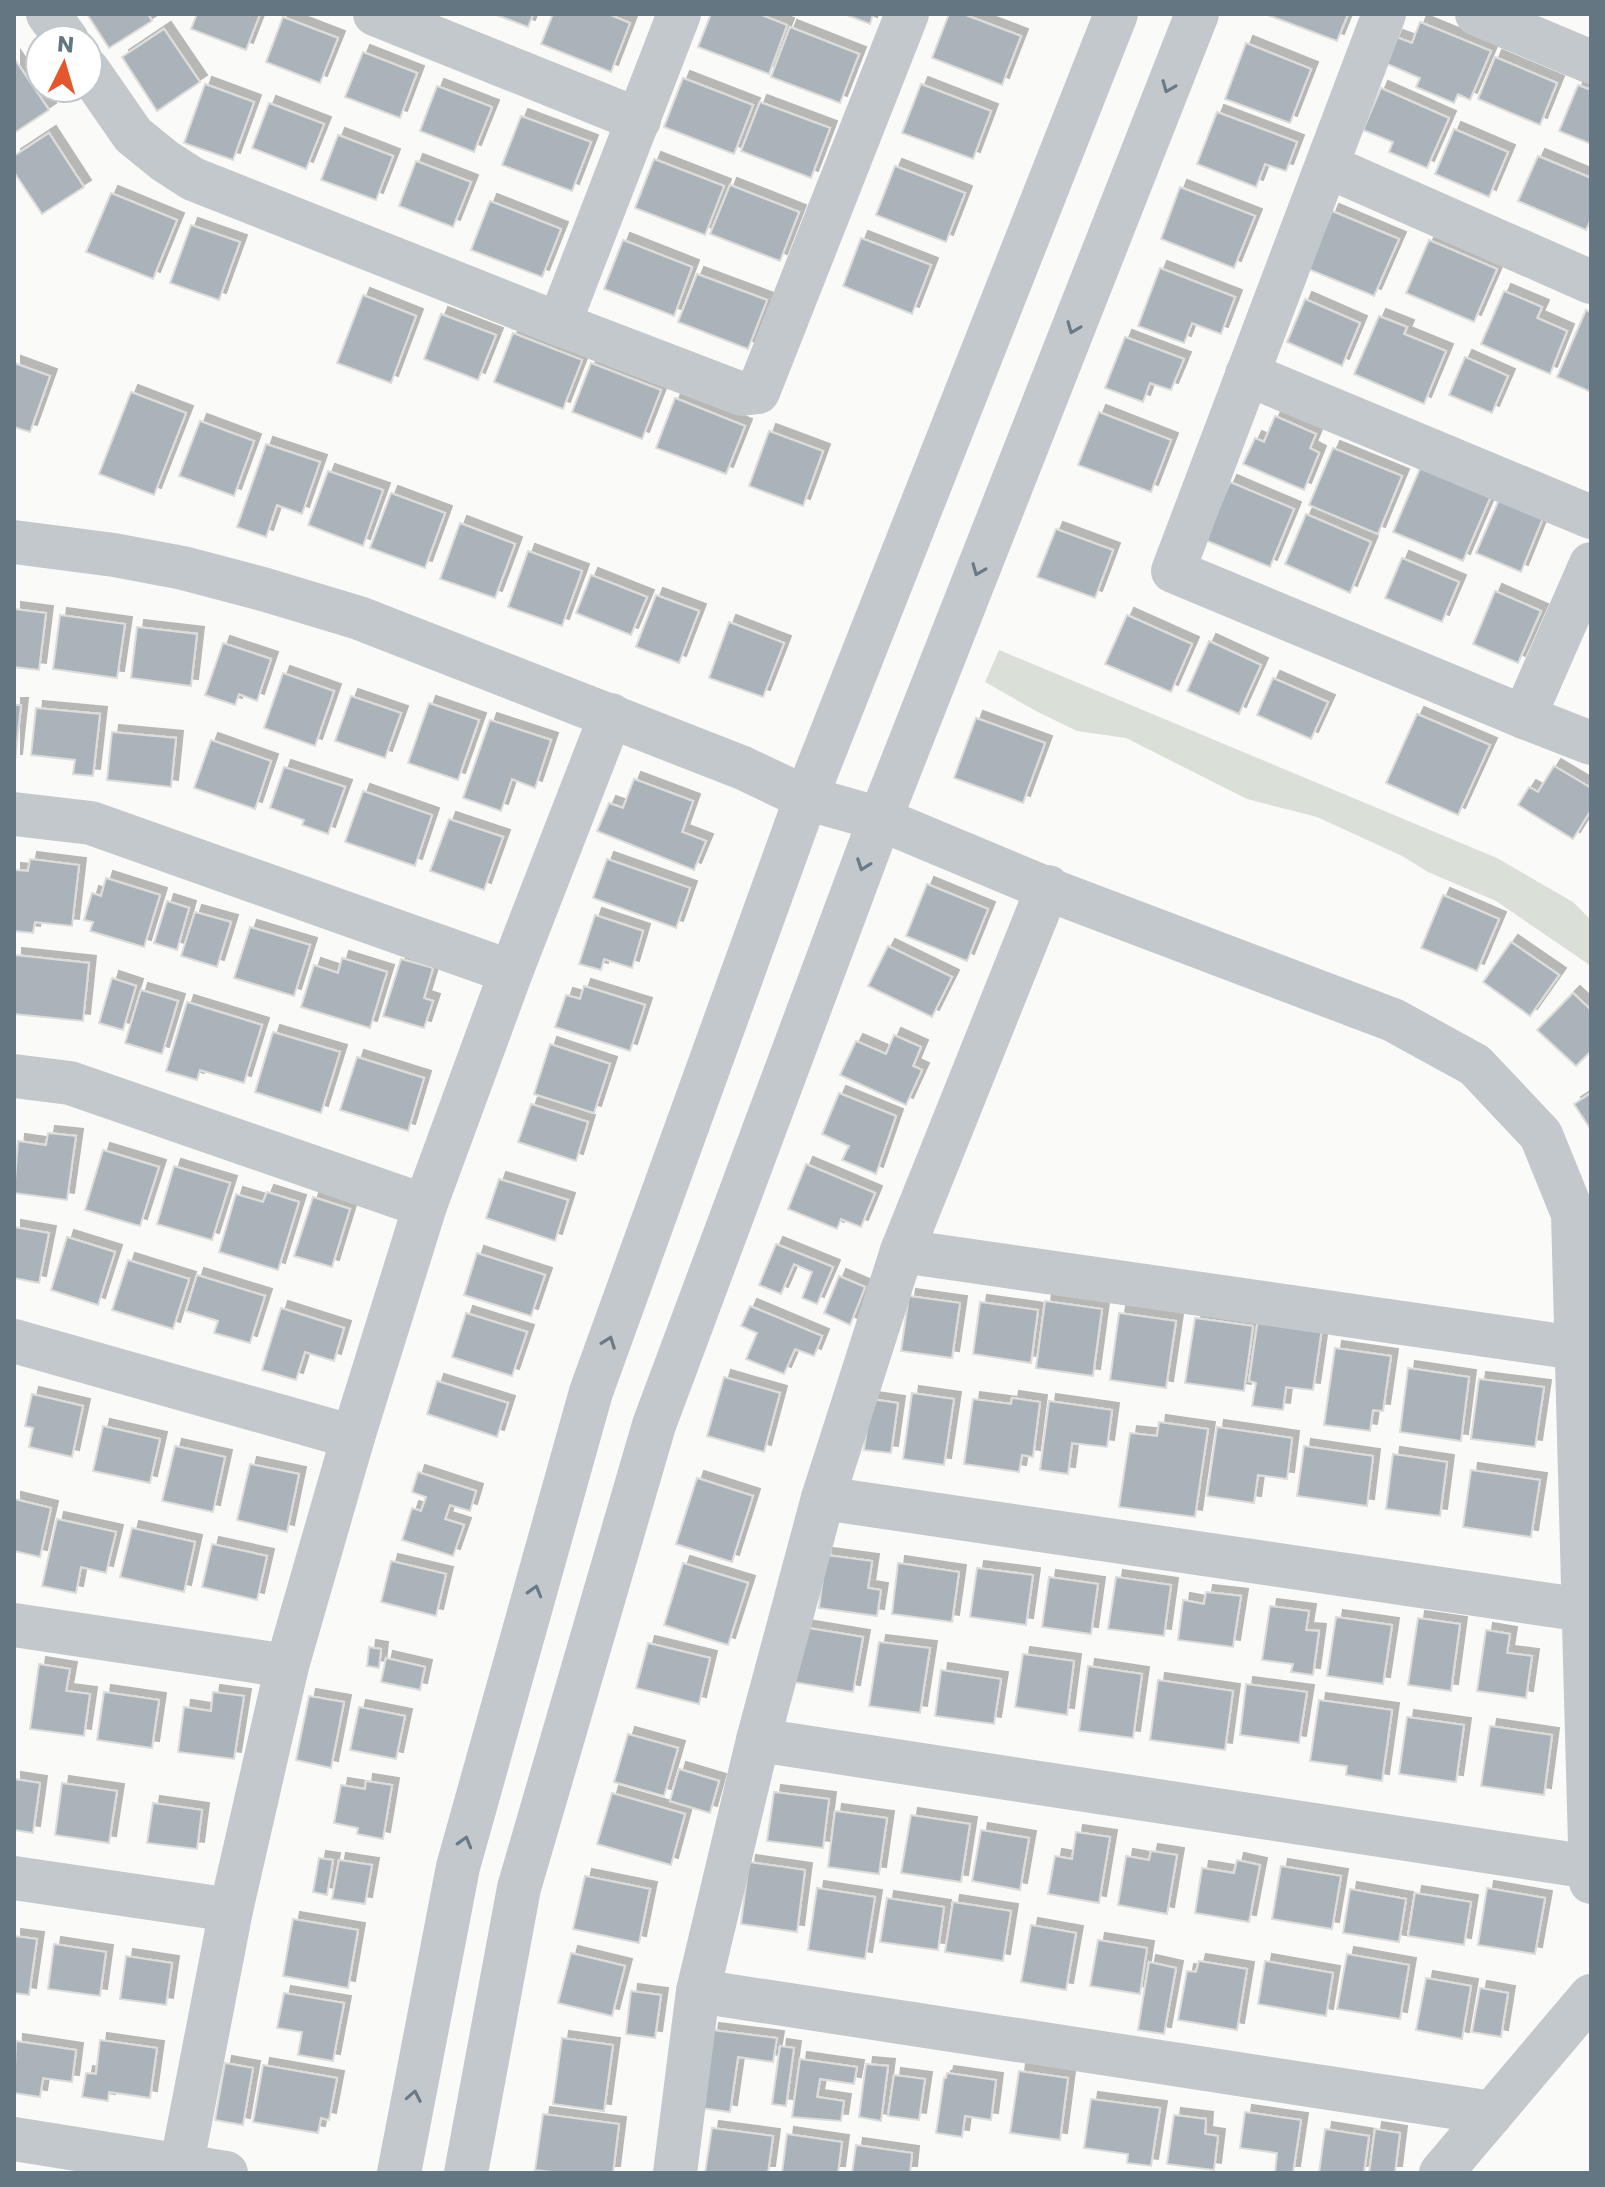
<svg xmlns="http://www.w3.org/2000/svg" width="1605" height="2187" font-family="Poppins,sans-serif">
<defs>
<filter id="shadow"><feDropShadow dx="7" dy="-7" stdDeviation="0" flood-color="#0004"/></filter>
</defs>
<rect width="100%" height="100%" fill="#fafaf8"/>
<path fill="#dadfd7" d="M999 650 1497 858 1573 902 1591 920V966L1496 901 1428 872 1402 856 1317 817 1247 799 1126 738 1077 731 1036 711 985 682Z"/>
<g fill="#aab3b9" stroke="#dcdcda" stroke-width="2" filter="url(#shadow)">
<path d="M87 14H148L152 21 109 48Z"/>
<path d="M197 14H260L246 50 191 29Z"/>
<path d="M494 14H533L528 27Z"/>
<path d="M553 14H608L630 23 611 72 541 44Z"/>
<path d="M711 14H759L787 25 769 74 698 47Z"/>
<path d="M844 14H873L870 24Z"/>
<path d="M949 14H963L1021 36 1002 85 932 58Z"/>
<path d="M1265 14H1348L1337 41Z"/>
<path d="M283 17 338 38 320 83 266 62Z"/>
<path d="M1420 22 1491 51 1470 100 1458 94 1454 103 1416 87 1420 78 1385 63 1396 37 1412 43Z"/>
<path d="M790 27 859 54 840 103 771 77Z"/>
<path d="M164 29 200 82 157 111 122 57Z"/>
<path d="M1246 43 1311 69 1290 123 1225 99Z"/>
<path d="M363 52 417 73 400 118 345 97Z"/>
<path d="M1495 57 1557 83 1540 125 1478 99Z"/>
<path d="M14 58 49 110 14 133Z"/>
<path d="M683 78 753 105 734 154 664 127Z"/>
<path d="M205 84 254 102 233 160 184 143Z"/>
<path d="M921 84 991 111 973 159 902 133Z"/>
<path d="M1578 85 1591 90V144L1559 131Z"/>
<path d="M437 86 492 107 474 152 420 131Z"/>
<path d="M1381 88 1449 118 1427 168 1389 152 1393 142 1363 130Z"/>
<path d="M760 102 830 128 811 178 741 151Z"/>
<path d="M269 103 324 124 306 169 252 148Z"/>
<path d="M1217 112 1297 142 1286 171 1265 164 1256 187 1197 164Z"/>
<path d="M521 116 591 142 572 191 502 165Z"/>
<path d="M1454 129 1508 152 1489 197 1435 174Z"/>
<path d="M49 133 84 187 42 214 14 172V156Z"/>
<path d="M338 135 393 156 376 200 321 180Z"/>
<path d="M1538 156 1591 178V219L1586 230 1518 201Z"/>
<path d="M654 159 724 186 705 235 635 208Z"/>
<path d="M416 161 471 182 453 227 399 206Z"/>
<path d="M895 166 965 193 946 242 876 215Z"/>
<path d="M730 185 799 212 780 261 710 234Z"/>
<path d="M1180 187 1255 216 1234 268 1161 239Z"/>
<path d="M111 193 177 220 153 279 86 252Z"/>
<path d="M490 201 561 229 542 277 471 250Z"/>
<path d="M1332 211 1399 239 1374 296 1308 269Z"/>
<path d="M191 225 240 242 219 300 170 283Z"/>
<path d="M861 238 931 265 912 314 843 286Z"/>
<path d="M623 240 692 267 674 316 604 289Z"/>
<path d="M1429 240 1497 269 1474 322 1406 293Z"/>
<path d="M1160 268 1235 297 1221 334 1192 323 1184 343 1138 326Z"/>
<path d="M697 274 767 300 748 349 678 322Z"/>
<path d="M1504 291 1542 307 1537 318 1567 331 1550 374 1481 344Z"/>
<path d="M363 295 416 316 391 383 337 363Z"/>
<path d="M1305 299 1360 323 1342 366 1287 342Z"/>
<path d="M1586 310 1591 313V392L1557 377Z"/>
<path d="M441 314 496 335 478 380 424 359Z"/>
<path d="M1379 316 1407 327 1404 334 1446 351 1424 404 1354 374Z"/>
<path d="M513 333 582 360 563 409 494 382Z"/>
<path d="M1125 337 1184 359 1171 390 1150 383 1143 402 1105 388Z"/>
<path d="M1465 357 1508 376 1492 413 1449 395Z"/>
<path d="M14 363 50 376 30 432 14 427Z"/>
<path d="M591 363 661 390 642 439 572 412Z"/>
<path d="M131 392 186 413 154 495 99 474Z"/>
<path d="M675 398 745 426 726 474 656 448Z"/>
<path d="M1099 412 1171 440 1151 492 1078 465Z"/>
<path d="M1275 416 1316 434 1310 448 1319 453 1304 490 1243 464 1255 438 1264 442Z"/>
<path d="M200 421 254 441 234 496 179 476Z"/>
<path d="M769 431 823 451 803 506 749 486Z"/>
<path d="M266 444 320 462 302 514 277 505 266 537 237 527Z"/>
<path d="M1333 448 1402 476 1378 534 1309 505Z"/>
<path d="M1421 466 1491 496 1463 561 1393 532Z"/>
<path d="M328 471 383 490 363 546 308 525Z"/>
<path d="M1230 482 1294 509 1270 567 1205 540Z"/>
<path d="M391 493 445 513 425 568 370 548Z"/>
<path d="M1501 495 1545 513 1521 572 1476 553Z"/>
<path d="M1306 514 1371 542 1350 593 1285 564Z"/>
<path d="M460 523 515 544 495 598 440 579Z"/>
<path d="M1056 529 1113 550 1095 598 1037 577Z"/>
<path d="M528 551 582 571 562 626 508 607Z"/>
<path d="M1402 558 1459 582 1442 622 1385 598Z"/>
<path d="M591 575 647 597 631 635 576 613Z"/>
<path d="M1495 591 1541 611 1518 663 1473 644Z"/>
<path d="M656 595 699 611 679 663 636 647Z"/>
<path d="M14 609 46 613 39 670 14 667Z"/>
<path d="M60 615 125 624 117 678 53 669Z"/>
<path d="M1127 615 1192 644 1171 692 1105 664Z"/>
<path d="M729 622 784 643 763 697 709 678Z"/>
<path d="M137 627 197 634 191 686 131 678Z"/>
<path d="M1209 641 1261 665 1239 714 1187 691Z"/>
<path d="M223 643 271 659 257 701 239 694 235 705 205 695Z"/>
<path d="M283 673 334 691 315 746 264 728Z"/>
<path d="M1273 678 1328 702 1311 739 1257 715Z"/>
<path d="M351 696 401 713 385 758 335 741Z"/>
<path d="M429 703 479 720 458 780 408 763Z"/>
<path d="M14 705H21L15 761H14Z"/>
<path d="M36 708 100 714 93 776 73 774 75 760 31 755Z"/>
<path d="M1417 714 1490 745 1458 815 1386 783Z"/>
<path d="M976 718 1045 743 1023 803 954 778Z"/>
<path d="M490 720 551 740 535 788 512 779 501 811 463 798Z"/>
<path d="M112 732 176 738 171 787 107 780Z"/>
<path d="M211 740 271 761 255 809 194 788Z"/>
<path d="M1554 766 1591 788V810L1573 839 1518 805 1529 787 1538 792Z"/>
<path d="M284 767 345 787 328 834 302 825 304 820 270 808Z"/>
<path d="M634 779 693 801 682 832 706 841 694 870 597 831 609 803 623 808Z"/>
<path d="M363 791 432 815 415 866 345 842Z"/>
<path d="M449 819 503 837 484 890 430 871Z"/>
<path d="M30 859 79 865 72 926 35 922 33 933 14 931V870L28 871Z"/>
<path d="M607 859 690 888 676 928 593 898Z"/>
<path d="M106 878 160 895 144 947 90 931 93 922 84 920 92 893 101 896Z"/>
<path d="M927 884 988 909 967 961 906 936Z"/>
<path d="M1443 895 1499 919 1477 971 1421 948Z"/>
<path d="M167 901 189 908 177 950 154 943Z"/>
<path d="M195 912 231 922 217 967 181 956Z"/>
<path d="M595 915 643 931 632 968 604 959 601 970 579 964Z"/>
<path d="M250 927 310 945 294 996 234 978Z"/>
<path d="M1511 942 1559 975 1530 1016 1483 982Z"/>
<path d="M888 946 952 977 932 1017 868 986Z"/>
<path d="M15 955 89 963 83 1021 14 1014Z"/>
<path d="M342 958 387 972 370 1028 301 1007 314 965 338 973Z"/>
<path d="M401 959 433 968 424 998 433 1001 424 1028 383 1016Z"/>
<path d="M112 978 136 986 123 1030 99 1023Z"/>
<path d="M584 986 645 1005 630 1051 555 1027 566 995 580 999Z"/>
<path d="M141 990 178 1001 162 1054 125 1043Z"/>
<path d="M1573 993 1591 1010V1051L1576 1066 1537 1030Z"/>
<path d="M187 1002 262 1025 244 1083 200 1070 197 1080 166 1071Z"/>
<path d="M273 1032 340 1052 321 1113 255 1092Z"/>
<path d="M894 1035 921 1047 913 1066 922 1070 906 1105 840 1075 856 1041 886 1054Z"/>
<path d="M550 1044 610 1064 594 1113 534 1094Z"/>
<path d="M357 1057 424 1078 408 1131 340 1110Z"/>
<path d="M839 1093 896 1116 876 1174 842 1160 849 1146 822 1134Z"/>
<path d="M1591 1093V1130L1574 1104Z"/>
<path d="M531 1104 588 1122 576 1161 518 1142Z"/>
<path d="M48 1133 76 1136 67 1200 14 1193 18 1141 46 1145Z"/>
<path d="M103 1150 159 1167 140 1226 85 1210Z"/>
<path d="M806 1164 875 1193 861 1227 841 1219 837 1229 788 1209Z"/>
<path d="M174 1166 230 1183 212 1240 157 1224Z"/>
<path d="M499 1179 568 1200 555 1241 486 1218Z"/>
<path d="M267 1192 299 1202 278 1270 219 1252 236 1194 263 1202Z"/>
<path d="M313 1197 350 1209 332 1267 294 1256Z"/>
<path d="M14 1227 49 1233 39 1283 14 1278Z"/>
<path d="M67 1237 115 1252 98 1305 51 1290Z"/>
<path d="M776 1244 833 1267 817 1304 802 1298 812 1272 794 1264 781 1294 759 1285Z"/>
<path d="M477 1253 545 1275 531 1316 464 1295Z"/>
<path d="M128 1260 189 1279 173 1329 112 1310Z"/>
<path d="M197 1275 265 1296 250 1343 214 1333 218 1321 186 1311Z"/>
<path d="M839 1276 865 1287 850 1325 824 1313Z"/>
<path d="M909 1296 960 1303 952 1358 901 1351Z"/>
<path d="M1045 1301 1102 1309 1093 1376 1036 1368Z"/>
<path d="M980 1302 1038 1310 1031 1363 973 1354Z"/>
<path d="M750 1306 822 1336 814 1356 795 1349 784 1374 746 1359 757 1333 741 1326Z"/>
<path d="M281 1308 344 1328 334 1361 305 1352 296 1380 262 1370Z"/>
<path d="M1259 1312 1323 1321 1313 1390 1286 1387 1283 1410 1252 1406 1256 1383 1249 1381Z"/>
<path d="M466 1313 527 1332 512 1376 452 1357Z"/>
<path d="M1119 1313 1176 1321 1166 1388 1110 1380Z"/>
<path d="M1195 1318 1253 1326 1244 1391 1185 1383Z"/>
<path d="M1335 1348 1391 1356 1383 1411 1373 1410 1370 1431 1324 1425Z"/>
<path d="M1408 1368 1469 1377 1461 1441 1400 1432Z"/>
<path d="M724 1377 780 1393 764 1452 707 1436Z"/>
<path d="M1479 1379 1544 1387 1535 1447 1471 1439Z"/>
<path d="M437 1381 508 1403 497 1437 427 1414Z"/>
<path d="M912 1393 954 1399 944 1465 903 1459Z"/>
<path d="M32 1394 83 1406 72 1457 29 1447 33 1428 25 1426Z"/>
<path d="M1012 1398 1040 1402 1033 1457 1022 1455 1019 1472 964 1464 973 1399 1011 1404Z"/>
<path d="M871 1399 898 1403 891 1453 864 1450Z"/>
<path d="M1049 1401 1112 1410 1107 1447 1072 1443 1068 1474 1040 1470Z"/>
<path d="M1159 1422 1208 1429 1195 1517 1119 1507 1130 1433 1157 1436Z"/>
<path d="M103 1426 160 1439 150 1483 93 1471Z"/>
<path d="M1217 1427 1292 1438 1287 1479 1258 1475 1254 1503 1207 1496Z"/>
<path d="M175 1446 225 1457 213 1512 162 1501Z"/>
<path d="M1304 1446 1373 1456 1367 1506 1297 1496Z"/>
<path d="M1393 1454 1447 1462 1440 1516 1386 1509Z"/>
<path d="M250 1464 299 1474 287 1532 237 1520Z"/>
<path d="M1471 1470 1540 1480 1531 1537 1463 1527Z"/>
<path d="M418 1472 476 1491 470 1511 450 1505 445 1519 464 1525 453 1556 402 1540 412 1508 421 1511 426 1497 412 1492Z"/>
<path d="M697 1478 753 1496 732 1562 676 1544Z"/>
<path d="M14 1499 51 1508 40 1557 14 1551Z"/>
<path d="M57 1519 116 1532 106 1573 81 1567 76 1593 42 1586Z"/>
<path d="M132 1528 195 1542 184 1592 120 1577Z"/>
<path d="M212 1544 267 1556 257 1600 202 1587Z"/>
<path d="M826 1555 872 1561 868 1588 881 1590 877 1616 819 1608Z"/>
<path d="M391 1561 446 1574 436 1616 381 1602Z"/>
<path d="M683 1563 748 1583 728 1645 664 1625Z"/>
<path d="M898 1563 959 1572 952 1622 892 1614Z"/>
<path d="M977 1568 1033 1575 1026 1625 970 1617Z"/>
<path d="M1049 1577 1098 1584 1091 1634 1042 1627Z"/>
<path d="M1116 1577 1171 1585 1164 1636 1108 1629Z"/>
<path d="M1206 1592 1241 1596 1233 1647 1178 1640 1183 1600 1204 1604Z"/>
<path d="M1270 1606 1309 1611 1306 1630 1319 1631 1313 1675 1291 1672 1293 1664 1262 1660Z"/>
<path d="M1336 1617 1392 1625 1383 1684 1327 1676Z"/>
<path d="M1418 1618 1460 1624 1451 1691 1408 1685Z"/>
<path d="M802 1627 863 1637 853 1692 793 1682Z"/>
<path d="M1486 1630 1510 1634 1507 1653 1532 1656 1526 1698 1477 1691Z"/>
<path d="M879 1642 930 1648 920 1713 869 1706Z"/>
<path d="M648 1643 710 1658 699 1704 636 1688Z"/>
<path d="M369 1647 381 1649 379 1668 367 1666Z"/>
<path d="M1023 1654 1074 1661 1067 1715 1015 1707Z"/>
<path d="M386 1658 425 1667 420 1690 381 1682Z"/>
<path d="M39 1664 70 1669 66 1691 90 1694 84 1736 30 1729Z"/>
<path d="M1088 1666 1142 1674 1133 1738 1079 1731Z"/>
<path d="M941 1670 1001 1679 994 1724 935 1716Z"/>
<path d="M1158 1680 1233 1691 1225 1750 1150 1740Z"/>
<path d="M1246 1684 1307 1692 1299 1743 1240 1735Z"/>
<path d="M104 1692 159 1700 152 1748 97 1740Z"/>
<path d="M213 1692 244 1696 234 1759 178 1752 184 1707 211 1711Z"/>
<path d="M309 1696 344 1702 331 1768 296 1760Z"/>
<path d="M1319 1700 1392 1710 1382 1781 1346 1775 1347 1766 1310 1761Z"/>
<path d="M359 1707 405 1716 396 1759 350 1750Z"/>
<path d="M1407 1717 1464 1725 1456 1782 1399 1774Z"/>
<path d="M1490 1726 1552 1735 1544 1795 1481 1786Z"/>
<path d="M628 1734 678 1748 664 1796 614 1782Z"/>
<path d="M679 1769 719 1781 710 1813 670 1801Z"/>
<path d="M14 1779 40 1783 33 1833 14 1830Z"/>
<path d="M366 1781 392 1785 383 1839 357 1834 358 1828 334 1823 341 1785 365 1789Z"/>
<path d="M62 1783 117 1791 109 1843 55 1835Z"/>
<path d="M774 1792 829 1799 823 1848 767 1841Z"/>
<path d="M612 1793 685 1814 671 1865 597 1844Z"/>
<path d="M153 1803 202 1810 197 1849 147 1843Z"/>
<path d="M835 1811 887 1818 879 1874 828 1867Z"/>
<path d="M911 1815 970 1824 961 1882 901 1873Z"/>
<path d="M981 1830 1029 1838 1020 1890 972 1881Z"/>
<path d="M1076 1832 1110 1837 1099 1903 1048 1894 1055 1856 1072 1859Z"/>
<path d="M1151 1851 1177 1855 1167 1914 1118 1905 1126 1856 1149 1860Z"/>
<path d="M319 1858 333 1860 327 1895 313 1892Z"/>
<path d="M339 1860 372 1865 365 1904 332 1899Z"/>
<path d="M1237 1860 1260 1865 1249 1922 1195 1913 1202 1868 1234 1873Z"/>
<path d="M749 1862 805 1870 797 1932 741 1924Z"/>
<path d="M1281 1866 1341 1876 1332 1929 1272 1919Z"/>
<path d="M585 1876 650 1889 639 1943 573 1929Z"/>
<path d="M817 1888 875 1897 865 1959 808 1950Z"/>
<path d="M1487 1888 1545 1898 1535 1954 1478 1945Z"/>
<path d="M1350 1889 1406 1899 1399 1942 1343 1933Z"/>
<path d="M1415 1893 1471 1902 1464 1945 1408 1936Z"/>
<path d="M887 1898 944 1907 938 1950 880 1942Z"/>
<path d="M953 1902 1011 1911 1003 1961 945 1952Z"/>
<path d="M293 1919 358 1930 348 1988 283 1976Z"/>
<path d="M1031 1925 1076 1933 1066 1990 1021 1982Z"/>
<path d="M14 1936 37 1939 29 1995 14 1993Z"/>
<path d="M1098 1940 1147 1948 1140 1994 1090 1986Z"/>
<path d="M54 1944 106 1952 100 1996 48 1989Z"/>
<path d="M571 1953 625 1966 612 2016 558 2003Z"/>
<path d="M1347 1954 1409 1965 1400 2019 1337 2009Z"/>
<path d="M126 1956 172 1963 166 2005 120 1999Z"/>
<path d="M1199 1961 1247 1969 1237 2030 1178 2020 1187 1971 1196 1972Z"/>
<path d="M1265 1961 1333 1973 1326 2016 1258 2004Z"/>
<path d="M1149 1962 1176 1968 1164 2034 1138 2030Z"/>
<path d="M1426 1978 1471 1986 1462 2039 1416 2030Z"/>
<path d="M1480 1988 1508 1993 1501 2037 1472 2032Z"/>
<path d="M631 1991 661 1995 655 2038 626 2034Z"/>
<path d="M284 1993 344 2003 333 2061 298 2055 302 2032 277 2028Z"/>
<path d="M712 2030 777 2038 773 2062 738 2057 730 2112 701 2108Z"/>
<path d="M562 2038 613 2045 604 2111 553 2104Z"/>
<path d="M100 2040 157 2048 150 2098 109 2092 108 2101 82 2097 86 2073 96 2074Z"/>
<path d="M16 2041 76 2050 72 2082 43 2078 40 2097 14 2093Z"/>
<path d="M780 2046 794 2048 786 2106 772 2104Z"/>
<path d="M800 2059 857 2067 854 2084 820 2079 817 2097 844 2101 841 2121 792 2117Z"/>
<path d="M225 2063 253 2068 243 2125 215 2120Z"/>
<path d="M866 2064 888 2066 881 2121 859 2117Z"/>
<path d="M263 2065 337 2078 329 2120 321 2118 318 2133 253 2122Z"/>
<path d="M1019 2071 1068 2078 1060 2140 1010 2133Z"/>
<path d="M947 2073 996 2080 991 2120 965 2116 962 2137 936 2133 944 2078H946Z"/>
<path d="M894 2075 925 2079 919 2120 888 2116Z"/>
<path d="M1091 2099 1160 2108 1151 2166 1127 2163 1128 2154 1084 2148Z"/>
<path d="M1245 2112 1301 2120 1293 2173H1275L1277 2153 1240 2148Z"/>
<path d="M543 2114 619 2124 613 2173H561L535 2170Z"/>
<path d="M1174 2115 1206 2119 1205 2134 1218 2136 1214 2170 1167 2164Z"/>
<path d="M712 2128 773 2136 768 2173H705Z"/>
<path d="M1325 2129 1369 2136 1364 2173H1319Z"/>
<path d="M1375 2129 1400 2133 1395 2173H1369Z"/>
<path d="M787 2134 842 2142 838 2173H782Z"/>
<path d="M856 2145 912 2153 910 2173H852Z"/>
</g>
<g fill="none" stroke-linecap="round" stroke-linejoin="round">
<g stroke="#c3c8cc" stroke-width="44">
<path d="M48 14 67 40"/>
<path d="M375 14 639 120"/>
<path d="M1384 14 1173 571 1524 717 1591 564"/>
<path d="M1477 14 1591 62"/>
<path d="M88 70 133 135 165 161 193 179 559 324 679 14"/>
<path d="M1327 166 1591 282"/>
<path d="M559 324 742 394 758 392 907 14"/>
<path d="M1247 374 1591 517"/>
<path d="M14 542 114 555 183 568 266 590 359 618 743 768 806 798 880 819 1055 892 1393 1020 1475 1065 1541 1135 1573 1214 1591 1882"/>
<path d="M1524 717 1591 743"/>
<path d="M14 814 91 823 511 972"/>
<path d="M14 1076 70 1083 425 1206"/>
<path d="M902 1251 1576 1348"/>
<path d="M14 1341 353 1437"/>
<path d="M823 1498 1584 1610"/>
<path d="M14 1625 287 1666"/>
<path d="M758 1740 1590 1867"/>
<path d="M14 1878 231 1910"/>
<path d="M698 1991 1492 2113"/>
<path d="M14 2139 226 2173"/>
<path d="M180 2173 231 1910 287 1666 353 1437 425 1206 511 972 611 715"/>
<path d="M399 2173 458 1867 591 1392 806 798 1116 14"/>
<path d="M466 2173 519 1888 654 1425 880 819 1197 14"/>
<path d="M675 2173 698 1991 758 1740 823 1498 902 1251 1048 887"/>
<path d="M1441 2173 1591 1996"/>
</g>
</g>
<defs><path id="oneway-chevron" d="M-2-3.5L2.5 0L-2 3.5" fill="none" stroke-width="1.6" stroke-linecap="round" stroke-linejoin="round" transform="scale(2)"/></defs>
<g stroke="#6a7a87">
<use href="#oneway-chevron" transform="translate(1168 87) rotate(112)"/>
<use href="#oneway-chevron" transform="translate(1073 328) rotate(112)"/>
<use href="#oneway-chevron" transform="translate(978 570) rotate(112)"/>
<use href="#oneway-chevron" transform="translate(863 865) rotate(110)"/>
<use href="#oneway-chevron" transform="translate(609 1342) rotate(-70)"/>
<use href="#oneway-chevron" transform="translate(535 1591) rotate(-74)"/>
<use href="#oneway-chevron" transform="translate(465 1842) rotate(-74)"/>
<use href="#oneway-chevron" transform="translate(414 2096) rotate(-79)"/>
</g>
<rect width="1605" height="2187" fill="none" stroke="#657683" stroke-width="32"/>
<g transform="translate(64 64) rotate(5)"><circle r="38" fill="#ffffff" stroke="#c1c8cd" stroke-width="2"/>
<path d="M0-6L14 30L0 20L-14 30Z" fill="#e4572e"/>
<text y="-12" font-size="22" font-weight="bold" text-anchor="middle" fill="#657683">N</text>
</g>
</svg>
